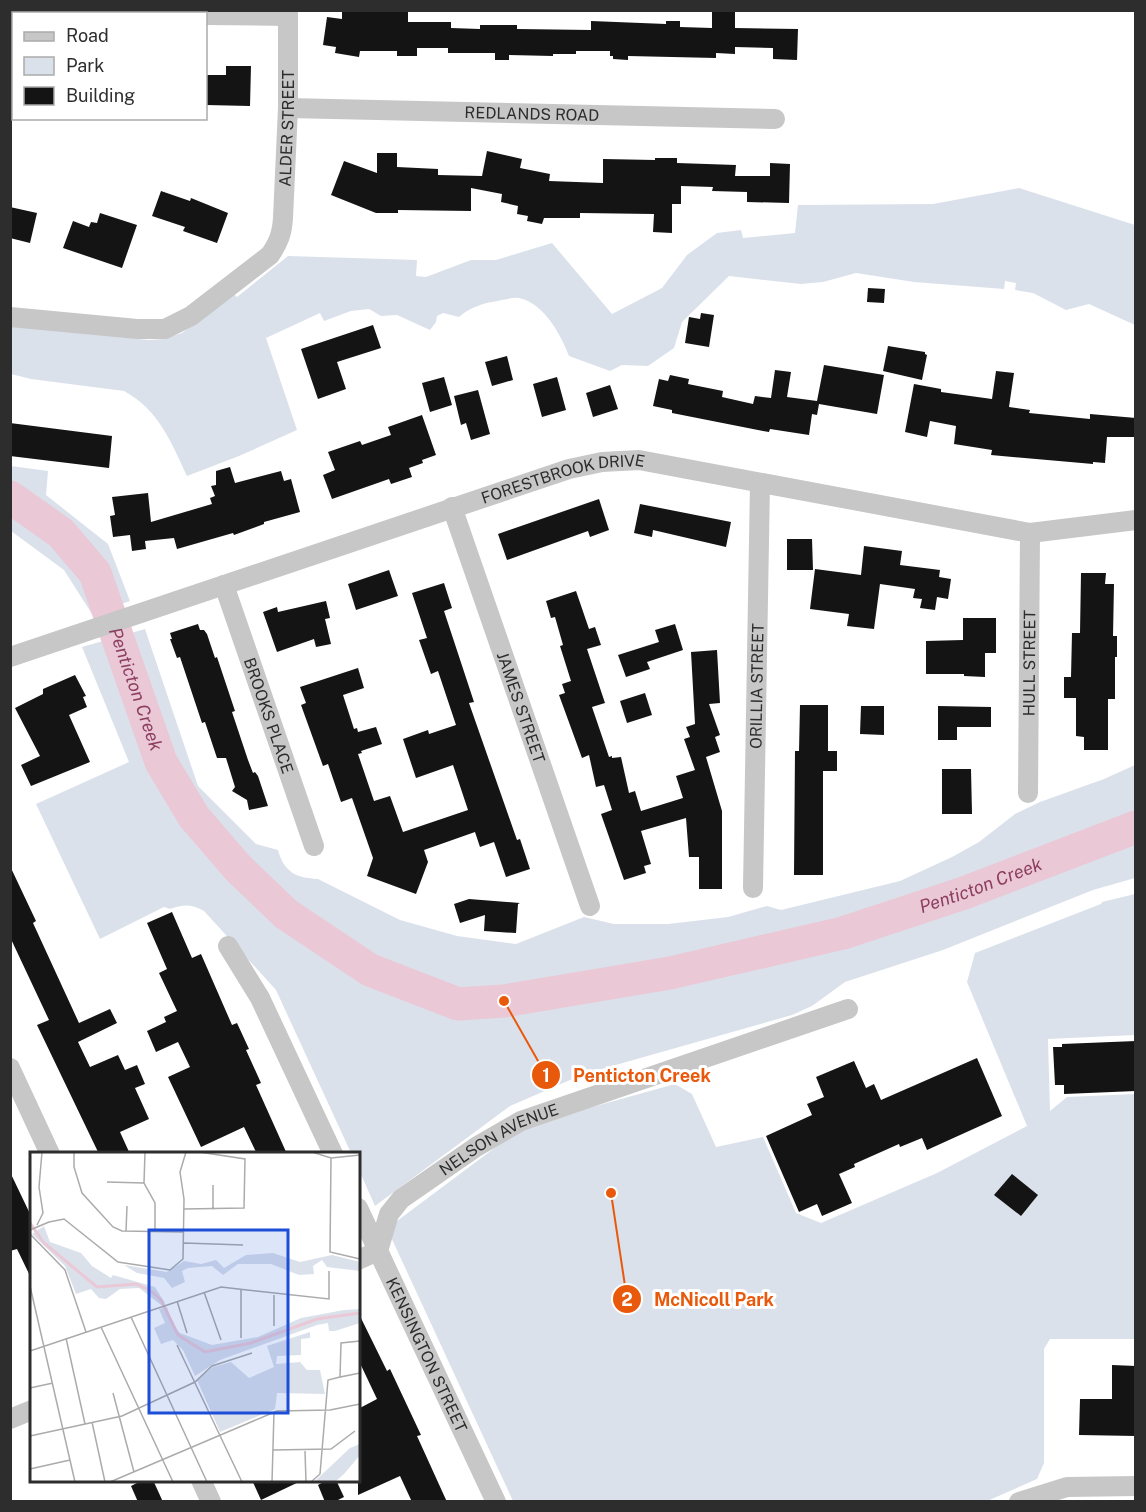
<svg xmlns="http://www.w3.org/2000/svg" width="1146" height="1512" font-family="'Public Sans',sans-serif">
<rect width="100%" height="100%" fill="#fff"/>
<g fill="#dbe1eb">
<path d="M1019 188 1135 225V325L1089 304 1066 310 1033 293 1015 290 1016 283 1005 281 1004 289 914 282 856 273 823 282 801 284 729 276 682 322 674 348 648 366 622 365 610 371 569 356C561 335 544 303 519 298 513 297 503 300 497 301 483 303 469 308 459 317L443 313 437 316 436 322 430 330 397 315 381 316 369 309 351 311 324 321 320 313 266 338 297 430 239 456 187 476C171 442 159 410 124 391L31 379 11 374 10 326 149 340 163 339 182 333 234 294 237 297 288 256 417 260 416 276 426 277 471 260H496L552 243 612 314 662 288 687 255 717 233 741 230 743 238 795 233 798 205 933 204Z"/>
<path d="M11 466 48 471 46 495 108 544 130 601 92 614 64 570 11 531Z"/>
<path d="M145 629 198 786 256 844 278 850C284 872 296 878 318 879L400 920 457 936 516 944 584 917 614 924H668L728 917 767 906 781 910 900 881 952 857 979 842 1015 814 1040 802 1104 779 1135 765V878L1093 890 943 950 845 982 812 1006 792 1015 584 1074 510 1106 375 1206 359 1170 358 1154 351 1153 276 990 204 911C191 904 184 904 170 909L164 907 100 939 36 804 129 762 82 647Z"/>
<path d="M1135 894V1035L1048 1039 1050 1111 1067 1097 1135 1094V1339H1050L1044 1349V1463L1037 1479 985 1502 513 1501 390 1235 397 1221 524 1126 675 1084 692 1094 716 1147 763 1137 796 1213 821 1223 937 1173 1027 1126 967 982 975 953 1101 904 1102 902Z"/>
</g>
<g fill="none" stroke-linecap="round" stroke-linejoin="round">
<path stroke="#eac8d6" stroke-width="33" id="s1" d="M10 497 61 533 95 573 161 762 194 817 238 868 286 914 370 970 458 1004 504 1001 670 973 843 933 964 893 1136 827"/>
</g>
<g fill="#141414">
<path d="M342 10H408V22H451V28L480 29V25H517V29L591 30V21L666 24V21H680V27L712 28V12H735V28L798 29 797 60 773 59V48L735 47V54L716 53V58L628 56V60L613 59V56H610V51H576V54H553V56L509 55V60H495V53H448V48H417V56H397V51H360L359 57 335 53 336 47 323 45 327 17 342 19Z"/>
<path d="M226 66H251L250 106 206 105V75H226Z"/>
<path d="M487 151 522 159 520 168 550 174 549 181 603 183V159L655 160V158H677V163L736 165 735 176H770V163L790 164 789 203 747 202V192L712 191 713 187 681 186V204H672V233L653 232 654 214 580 213V218H544L542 224 527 221 528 216 517 214 518 206 501 202 502 194 471 188V211L398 210V213H376L331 195 344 161 377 173V153H397V167L438 169V175L482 176Z"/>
<path d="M161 191 190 201 191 198 228 213 217 243 183 231 185 227 152 216Z"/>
<path d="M10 207 37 213 30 243 10 238Z"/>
<path d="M100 213 137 225 122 268 63 248 73 221 89 227 91 222 97 223Z"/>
<path d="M868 288 885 289 884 303 867 302Z"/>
<path d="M701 313 714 315 709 347 685 343 689 317 700 319Z"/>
<path d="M373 325 381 348 337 362 346 389 318 399 301 349Z"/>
<path d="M888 346 925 352V354L927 355 922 380 883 371Z"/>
<path d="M507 356 513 380 492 386 485 362Z"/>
<path d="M824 365 884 375 877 414 819 404 817 415 812 414 809 435 770 429 769 432 763 431 672 413V410L653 406 659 379 668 381 670 375 689 379 688 384 723 391 722 397 753 404 755 396 771 398 775 370 791 372 787 397 817 401Z"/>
<path d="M996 371 1014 373 1009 407 1030 410 1029 413 1090 419V414L1136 418V437H1107L1105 463 1093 462V464L991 455 992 450 954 444 956 426 930 421 927 437 905 432 914 384 941 389V392L992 399Z"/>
<path d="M444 377 452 405 430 412 422 383Z"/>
<path d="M557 377 566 410 542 417 533 384Z"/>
<path d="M610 385 618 409 593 417 586 393Z"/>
<path d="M478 390 490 434 471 440 466 423 461 425 454 396Z"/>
<path d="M422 415 436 455 422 460 423 463 409 468 412 477 391 484 389 479 332 499 323 475 335 470 328 452 360 441 362 445 391 435 388 427Z"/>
<path d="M10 423 112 436 109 468 10 456Z"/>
<path d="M230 467 235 483 281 471 284 481 291 479 300 512 264 522V524L234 535 233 533 177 549 174 538 145 541 146 549 132 551 130 535 113 537 110 516 115 515 112 497 148 493 151 522 212 504 210 498 215 496 211 486 216 485V471Z"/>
<path d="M599 499 609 530 590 537 588 531 507 560 498 534Z"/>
<path d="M640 504 731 522 726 547 653 530 652 537 634 533Z"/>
<path d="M787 539H812L813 570H787Z"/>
<path d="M864 546 902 551 900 565 940 570 939 577 951 579 948 599 937 597 935 610 920 608 922 599 913 598 915 589 880 584 874 629 847 626 849 614 810 609 815 569 861 575Z"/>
<path d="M389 570 398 596 356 610 348 584Z"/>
<path d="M1081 573H1106L1105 584H1114L1113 636H1117V657H1115V699H1108V750H1084V737L1076 736V698H1064V677H1071L1072 633H1080Z"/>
<path d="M444 583 452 608 444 611 474 702 469 703 517 840 520 839 530 869 506 877 494 842 480 847 475 832 424 850 428 862 416 894 367 876 373 858 352 798 341 802 328 764 323 766 301 705 306 703 300 687 358 668 364 688 343 695 354 729 357 728 358 732 376 727 382 744 361 751 362 753 358 754 374 801 390 796 403 832 468 810 453 765 416 778 403 739 428 730 429 734 456 725 438 671 431 674 419 640 427 638 412 593Z"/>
<path d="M576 591 589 629 595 627 601 645 587 649 605 703 592 707 609 757 612 756V758L621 757 629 793 635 791 641 811 683 798 676 776 695 770 684 739 690 737 686 727 695 724 691 652 717 650 720 703 709 704 720 735 715 737 720 752 706 757 722 811V889H699V857H689L686 818 641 831 651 864 644 866 646 873 624 880 601 814 612 810 604 785 596 787 589 755 582 758 559 695 565 693 562 684 571 681 560 646 563 645 555 617 551 618 546 601Z"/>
<path d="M326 601 330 618 325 619 331 644 316 647 314 639 277 652 263 612 277 607 278 612Z"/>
<path d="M963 618H996V653H985V677L964 676V674H926V641L963 640Z"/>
<path d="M198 624 200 630H204L207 634 215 658 217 657 235 711 232 712 248 760 253 773 255 772 258 776 268 806 249 810 247 800 232 791 235 787 226 758H217L205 722 202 723 180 657 177 658 170 639H172L170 633Z"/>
<path d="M675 624 683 650 647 662 650 669 626 677 618 655 659 642 655 630Z"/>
<path d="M75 675 86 696 83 697 87 707 69 715 90 762 31 786 21 765 40 756 15 708 43 694V689Z"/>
<path d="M645 693 652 715 627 723 620 701Z"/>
<path d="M800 705H828V751H837V771H823V875H794L795 751H799Z"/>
<path d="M861 706H884V735L860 734Z"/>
<path d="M938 706 991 707V727H957V740H938Z"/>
<path d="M942 769H971L972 814H942Z"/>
<path d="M10 866 36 921 33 923 79 1023 110 1009 117 1023 78 1042 90 1067 118 1055 125 1070 137 1065 145 1084 135 1088 149 1119 120 1132 130 1154H99L37 1025 49 1020 10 937Z"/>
<path d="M469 899 520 903 518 904 516 933 484 931 485 915 460 923 454 904Z"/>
<path d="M172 912 192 958 201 954 232 1025 237 1023 249 1049 246 1050 261 1083 256 1085 287 1154H257L244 1127 201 1147 168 1077 190 1067 178 1042 156 1052 147 1031 166 1022 164 1017 177 1011 159 973 167 969 147 923Z"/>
<path d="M1136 1041V1091L1064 1094V1085H1055L1053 1047H1062V1044Z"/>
<path d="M977 1058 1002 1116 927 1150 922 1138 900 1147 899 1144 854 1164 855 1167 839 1174 852 1203 822 1216 817 1204 799 1212 766 1136 812 1115 807 1104 824 1097 816 1077 854 1061 866 1088 874 1084 881 1100Z"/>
<path d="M10 1172 32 1218V1280L17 1249 10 1251Z"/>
<path d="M1012 1174 1038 1195 1021 1216 994 1195Z"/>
<path d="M358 1312 387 1371 390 1369 421 1435 417 1436 447 1502H412L400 1476 358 1495V1409L377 1399 358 1359Z"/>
<path d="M1112 1365 1136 1366V1436L1079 1435 1080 1399H1112Z"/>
<path d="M143 1480H153L163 1502H138L131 1486Z"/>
<path d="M252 1480H303L261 1500Z"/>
<path d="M327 1480H336L344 1497 334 1502H325L318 1485Z"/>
</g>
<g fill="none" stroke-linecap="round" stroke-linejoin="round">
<g stroke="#c7c7c7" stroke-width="20">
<path d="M10 12 133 14"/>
<path d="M206 15 288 16"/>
<path id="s2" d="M288 108 775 119"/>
<path id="s3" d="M10 317 137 329H165L191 316 270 255C279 242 282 233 283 218L288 108V10"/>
<path id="s4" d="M452 507 590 906"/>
<path id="s5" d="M224 585 314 846"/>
<path id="s6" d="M10 657 569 469 602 462 639 460 1030 533 1136 520"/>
<path id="s7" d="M1028 793 1030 533"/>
<path id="s8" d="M753 888 760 483"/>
<path d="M228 946 260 998 333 1154"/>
<path d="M10 1068 50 1154"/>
<path id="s9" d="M358 1208 496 1502"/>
<path id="s10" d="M358 1260 378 1251 389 1214 401 1199 476 1147 521 1121 848 1009"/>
<path d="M10 1419 32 1410"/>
<path d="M201 1480 211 1502"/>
<path d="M1019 1502 1067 1487 1136 1486"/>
</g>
</g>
<g text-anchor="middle" stroke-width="6" stroke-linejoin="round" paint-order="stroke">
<g font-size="16" fill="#2d2d2d" stroke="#fff">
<text dy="6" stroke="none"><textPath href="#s2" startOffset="244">REDLANDS ROAD</textPath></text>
<text dy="6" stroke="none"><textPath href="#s3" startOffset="414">ALDER STREET</textPath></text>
<text dy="6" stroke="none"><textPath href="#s6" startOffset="582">FORESTBROOK DRIVE</textPath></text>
<text dy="6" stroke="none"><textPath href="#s7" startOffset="130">HULL STREET</textPath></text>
<text dy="6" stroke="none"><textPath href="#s8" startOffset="202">ORILLIA STREET</textPath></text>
<text dy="6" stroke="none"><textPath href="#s4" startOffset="212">JAMES STREET</textPath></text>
<text dy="6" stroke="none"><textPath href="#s5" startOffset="138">BROOKS PLACE</textPath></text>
<text dy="6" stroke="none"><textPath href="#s10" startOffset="195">NELSON AVENUE</textPath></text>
<text dy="6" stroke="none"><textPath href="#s9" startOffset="162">KENSINGTON STREET</textPath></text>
</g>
<g font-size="18" font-style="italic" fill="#8d3e60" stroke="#fff">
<text dy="6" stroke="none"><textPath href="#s1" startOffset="238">Penticton Creek</textPath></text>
<text dy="6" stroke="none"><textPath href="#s1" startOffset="1246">Penticton Creek</textPath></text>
</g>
</g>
<g transform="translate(30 1152)">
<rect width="330" height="330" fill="#fff"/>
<path d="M14 74 20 90 51 101 62 114 81 126 83 123 125 135 135 151 131 153 109 136 90 137 76 147 69 146 61 137 46 142 35 114 2 82ZM243 101 270 110 302 103 330 110V119L297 115 292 108 283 114 284 122 269 123 241 112H208L193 123 182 114 158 116 152 119 155 130 142 136 134 126 107 121 94 113 137 120 154 109 171 112 186 108 194 116 216 103ZM137 155 143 174 150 181 182 193 228 185 271 166 314 158 330 157V171L305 179H299L298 171 287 173 190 208 165 224 153 198 143 188 131 192 124 176 135 171 129 157ZM280 180V186L271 187V203L247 204 246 212 270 210 277 218H290L295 242 247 241 245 257 190 280 167 228 183 215 201 210 219 226 244 215 237 194ZM330 292V303L314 322 306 329 284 330 320 296Z" fill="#dbe1eb"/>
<path fill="none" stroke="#eac8d6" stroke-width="3" d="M0 71 14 91 67 135 106 132 121 139 131 148 148 183 175 200 221 191 287 167 330 161"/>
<path fill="none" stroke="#ababab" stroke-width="1.5" d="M44 0V15L52 41 83 75 92 79 154 80M115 0 114 31 125 51V80M282 0 301 6 330 3M301 6 300 100 330 107M77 30 114 31M154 57 214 56 215 7 169 0M183 58V33M19 70 34 67 88 110 140 118 153 107 154 47 150 20 156 0M7 73 13 61 9 35 12 0M0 78 19 70M96 79 97 54M0 82 35 118 56 180M154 91 213 93M0 134 45 330M174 140 191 188M147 149 157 181M101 165 177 330M244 174V143M71 175 143 330M36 186 55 272M211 186V137M330 189 311 191 310 225 330 221M147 193 212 330M0 199 191 135 299 147V119M0 236 23 231M83 241 104 320M62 270 75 330M0 284 92 264 165 230 182 214 222 201M243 298 301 297 325 279M275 299 276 330M0 317 40 308M80 330 247 259 300 258 330 252M242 330 244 260M281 330 290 322 298 228 310 225"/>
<path fill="#1d4ed8" fill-opacity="0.15" stroke="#1d4ed8" stroke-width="3" d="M119 78H258V261H119Z"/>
<rect width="330" height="330" fill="none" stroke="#2d2d2d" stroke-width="3"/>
</g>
<path fill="none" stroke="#e8590c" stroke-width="2" d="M504 1001L546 1075M611 1193L627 1299"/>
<g fill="#e8590c" stroke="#fff" stroke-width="2">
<circle cx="504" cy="1001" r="6"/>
<circle cx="611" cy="1193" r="6"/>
<circle cx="546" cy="1075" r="15"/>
<circle cx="627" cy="1299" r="15"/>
</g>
<g font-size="18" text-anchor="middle" font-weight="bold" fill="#fff">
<text x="546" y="1082">1</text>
<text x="627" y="1306">2</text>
</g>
<g font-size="18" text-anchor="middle" font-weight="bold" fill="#e8590c" stroke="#fff" stroke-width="6" stroke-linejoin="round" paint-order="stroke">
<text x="642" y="1082">Penticton Creek</text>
<text x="714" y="1306">McNicoll Park</text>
</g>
<rect width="1146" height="1512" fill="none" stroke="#2d2d2d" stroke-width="24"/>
<rect x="12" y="12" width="195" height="108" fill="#ffffff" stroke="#ababab" stroke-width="1.5"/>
<rect x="24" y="32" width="30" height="9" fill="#c7c7c7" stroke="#ababab" stroke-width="1.5"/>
<text x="66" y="42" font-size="18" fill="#2d2d2d">Road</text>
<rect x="24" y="57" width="30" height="18" fill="#dbe1eb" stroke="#ababab" stroke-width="1.5"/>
<text x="66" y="72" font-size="18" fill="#2d2d2d">Park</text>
<rect x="24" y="87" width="30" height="18" fill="#141414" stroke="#ababab" stroke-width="1.5"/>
<text x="66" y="102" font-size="18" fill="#2d2d2d">Building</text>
</svg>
